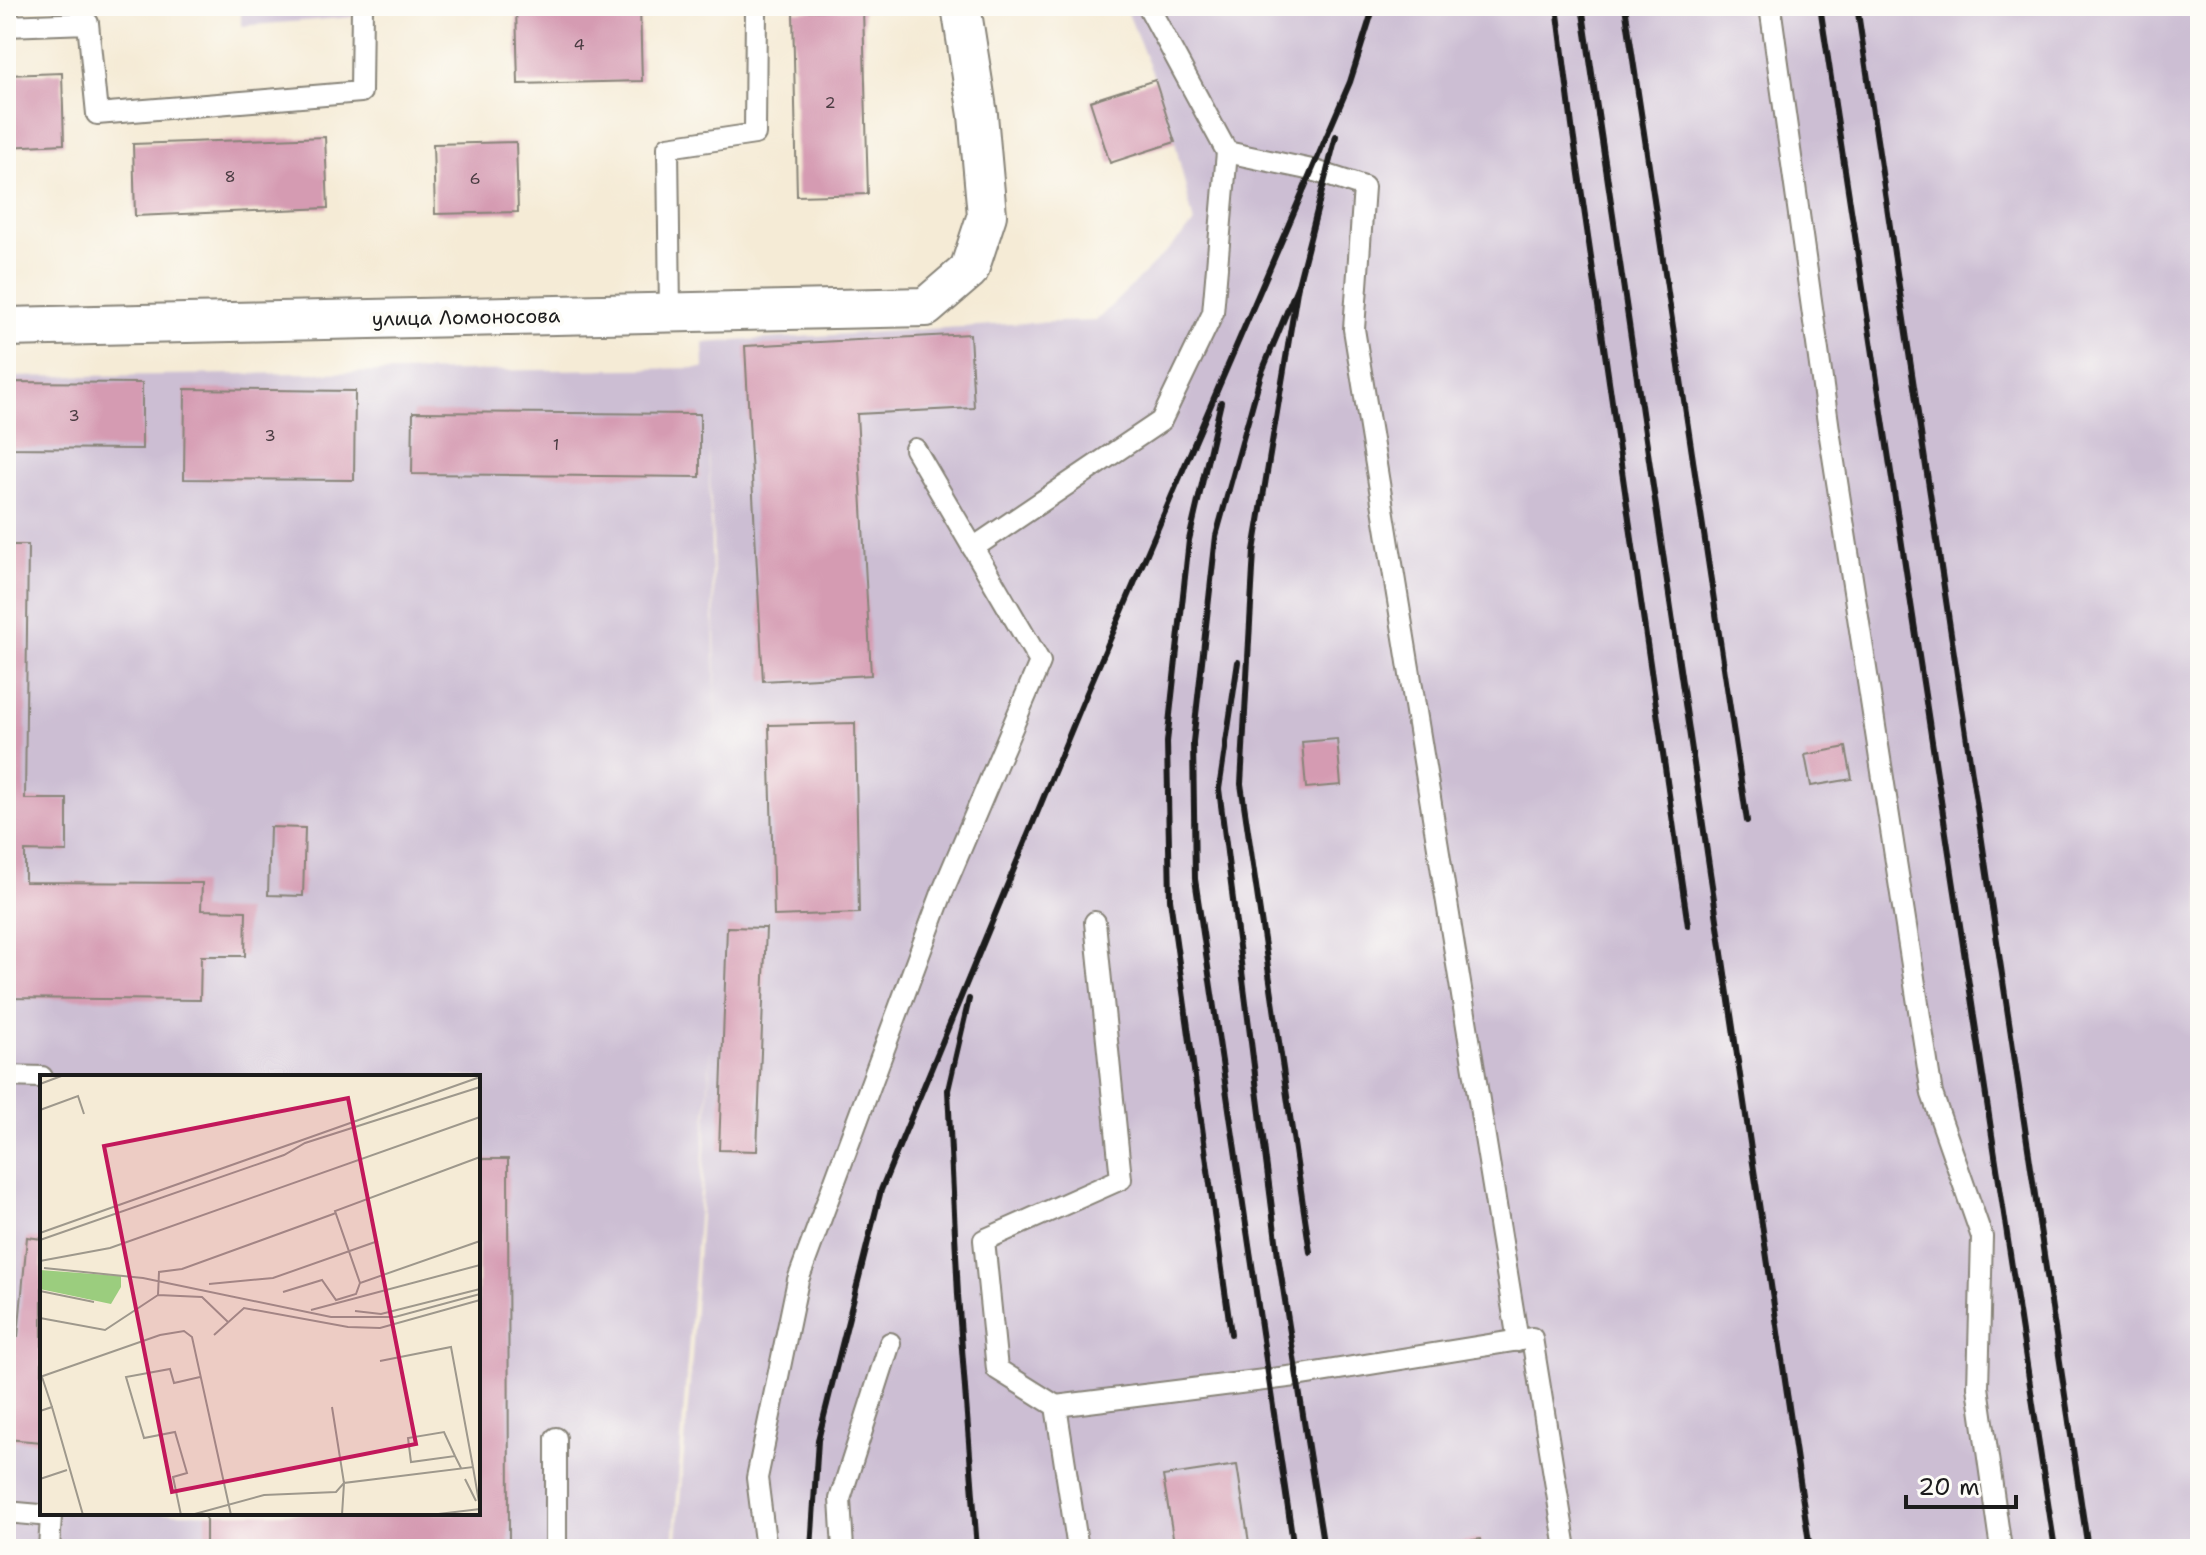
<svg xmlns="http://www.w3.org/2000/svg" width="2206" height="1555" font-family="'Shantell Sans',sans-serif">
<rect width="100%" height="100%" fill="#fdfcf7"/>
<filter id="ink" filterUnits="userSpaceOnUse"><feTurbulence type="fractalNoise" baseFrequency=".0125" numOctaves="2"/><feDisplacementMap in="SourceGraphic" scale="16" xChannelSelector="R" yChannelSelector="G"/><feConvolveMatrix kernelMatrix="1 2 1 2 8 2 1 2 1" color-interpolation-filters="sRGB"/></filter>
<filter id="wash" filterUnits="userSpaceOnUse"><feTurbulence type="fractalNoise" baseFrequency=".006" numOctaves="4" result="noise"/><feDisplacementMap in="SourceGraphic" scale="32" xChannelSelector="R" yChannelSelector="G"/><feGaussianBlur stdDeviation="1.8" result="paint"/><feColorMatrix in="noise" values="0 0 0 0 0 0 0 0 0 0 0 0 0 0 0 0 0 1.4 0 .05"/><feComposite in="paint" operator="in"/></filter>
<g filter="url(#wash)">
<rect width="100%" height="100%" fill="#f5ebd6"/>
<g fill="#ccbed3" fill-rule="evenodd">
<path d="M241 6H353V17L241 26Z"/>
<path d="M1125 6H2200V1549H676L692 1357 712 1036 673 1549H6V377L704 368 703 343 1026 323 1096 321 1194 224 1175 142 1155 80ZM708 444 713 540 717 741ZM42 1077H478V1513H42Z"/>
</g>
<g id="blocks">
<g fill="#d59bb2">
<path d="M516 6H640L642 81 518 84Z"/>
<path d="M863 9 868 194 797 196 793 11Z"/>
<path d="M62 73 64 144 6 147V75Z"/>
<path d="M1155 80 1175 142 1110 163 1090 101Z"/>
<path d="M325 137 328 208 135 216 133 144Z"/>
<path d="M516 142 518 212 435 214 433 144Z"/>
<path d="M970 334 974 408 857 414 871 675 763 681 745 346Z"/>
<path d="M6 382 142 383V449L6 448Z"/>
<path d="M185 389 355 391 354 480 184 479Z"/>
<path d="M413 412 700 414V477L412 474Z"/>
<path d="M6 545H28L25 799H67V852L25 851V882L202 883 201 910 246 911 245 956H201L200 1000 6 998Z"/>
<path d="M855 723 859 913 774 916 769 725Z"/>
<path d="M1337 739 1341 785 1306 788 1302 742Z"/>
<path d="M1846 747 1852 779 1811 786 1805 755Z"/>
<path d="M270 827 305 828 303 896 268 895Z"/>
<path d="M727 927 766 928 757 1151 719 1150Z"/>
<path d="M478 1159H508L509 1549H206V1513H478Z"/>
<path d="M27 1237 42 1239V1442L6 1439V1336L18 1337Z"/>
<path d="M1237 1465 1250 1549H1175L1163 1476Z"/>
<path d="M1480 1539 1482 1549H1424V1547Z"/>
</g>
</g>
</g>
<g filter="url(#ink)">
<use href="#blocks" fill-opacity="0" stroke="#888479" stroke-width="2"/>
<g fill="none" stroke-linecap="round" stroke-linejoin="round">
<defs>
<g id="lane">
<path d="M1148 6 1227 152 1312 170 1364 187 1354 329 1518 1341"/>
<path d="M1770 6 1829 430 1932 1094 1982 1237 1978 1387 2001 1549"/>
<path d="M6 26 88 23 97 114 361 92 362 6"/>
<path d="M670 312 668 147 755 134 756 6"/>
<path d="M973 548 1161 421 1213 313 1227 152"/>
<path d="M6 1076 42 1077"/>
<path d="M1056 1406 1296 1376 1532 1338 1566 1549"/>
<path d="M6 1512 51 1516 49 1549"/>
<path d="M556 1549V1438"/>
<path d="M766 1549 757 1478 798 1280 942 893 1040 662 915 449"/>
<path d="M843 1549 840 1499 890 1343"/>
<path d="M1078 1549 1056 1406 997 1369 984 1240 1121 1179 1095 922"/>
</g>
<path id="street" d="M6 327 926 307 969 270 987 215 978 115 961 6"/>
</defs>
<use href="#lane" stroke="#888479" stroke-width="24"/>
<use href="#street" stroke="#888479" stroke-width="42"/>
<use href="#lane" stroke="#fff" stroke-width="20"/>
<use href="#street" stroke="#fff" stroke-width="38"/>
<g stroke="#1c1c1c" stroke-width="6">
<path d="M1557 6 1572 126 1688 926"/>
<path d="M1582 6 1810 1549"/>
<path d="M1625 6 1747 821"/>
<path d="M1820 6 2055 1549"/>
<path d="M1857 6 2088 1549"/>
<path d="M1221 402 1189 540 1167 742 1170 899 1231 1334"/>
<path d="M1238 662 1219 789 1278 1256 1324 1549"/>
<path d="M969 999 948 1090 958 1295 977 1549"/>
<path d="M1310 1252 1241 784 1254 551 1298 285 1336 136"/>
<path d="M811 1549 818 1440 881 1190 1083 702 1350 82 1374 6"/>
<path d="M1294 1549 1195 879 1193 742 1216 536 1261 374 1298 285"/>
</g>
</g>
</g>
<g text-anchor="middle" stroke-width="8" stroke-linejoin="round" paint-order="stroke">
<g font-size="16" fill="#4a3c42">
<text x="579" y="50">4</text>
<text x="830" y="108">2</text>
<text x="230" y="182">8</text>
<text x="475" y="184">6</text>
<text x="74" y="421">3</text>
<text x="270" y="441">3</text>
<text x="556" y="450">1</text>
</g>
<g font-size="20" fill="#1c1c1c" stroke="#fdfcf7">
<text transform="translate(466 317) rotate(-1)" y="7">улица Ломоносова</text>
</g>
</g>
<g transform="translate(40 1075)">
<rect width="440" height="440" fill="#f5ebd6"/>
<path d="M0 195 81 201V212L71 229 0 214Z" fill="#9bcd7e"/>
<path fill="none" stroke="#9e988c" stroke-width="2" d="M0 9 24 0M0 35 38 21 44 39M0 158 440 2M0 165 244 80 265 68 440 12M0 186 70 173 440 42M4 193 103 203 291 242H355L440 219M320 208 295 136 440 82M169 209 233 203 338 166M0 216 54 227M243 217 282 205 296 225 316 219 320 208 440 166M118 220 162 222 188 247M271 235 440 190M315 236 341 239 440 214M0 243 65 255 118 220 119 197 142 194 296 138M174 260 204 233 308 252 340 253 440 225M340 286 411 272 433 392M0 302 120 260 144 256 152 262 191 440M12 332 43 440M0 336 12 332 2 302M415 381 404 357 368 363 371 387 415 381 421 393M0 404 27 395M425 404 436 426M141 440 133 402 147 398 135 357 104 363 86 302 130 294 134 308 160 302M151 440 224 420 296 417 304 408 292 332M302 440 304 408 433 392 440 433M390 440 440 434"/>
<path fill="#c2185b" fill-opacity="0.15" stroke="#c2185b" stroke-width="4" d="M308 23 376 369 132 417 64 71Z"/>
<rect width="440" height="440" fill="none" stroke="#1c1c1c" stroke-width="4"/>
</g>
<rect width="2206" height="1555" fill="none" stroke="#fdfcf7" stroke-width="32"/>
<path d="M1906 1495v12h110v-12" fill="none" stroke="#1c1c1c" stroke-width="4"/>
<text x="1918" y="1495" font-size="24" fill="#1c1c1c" stroke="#fdfcf7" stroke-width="6" paint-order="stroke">20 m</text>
</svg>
